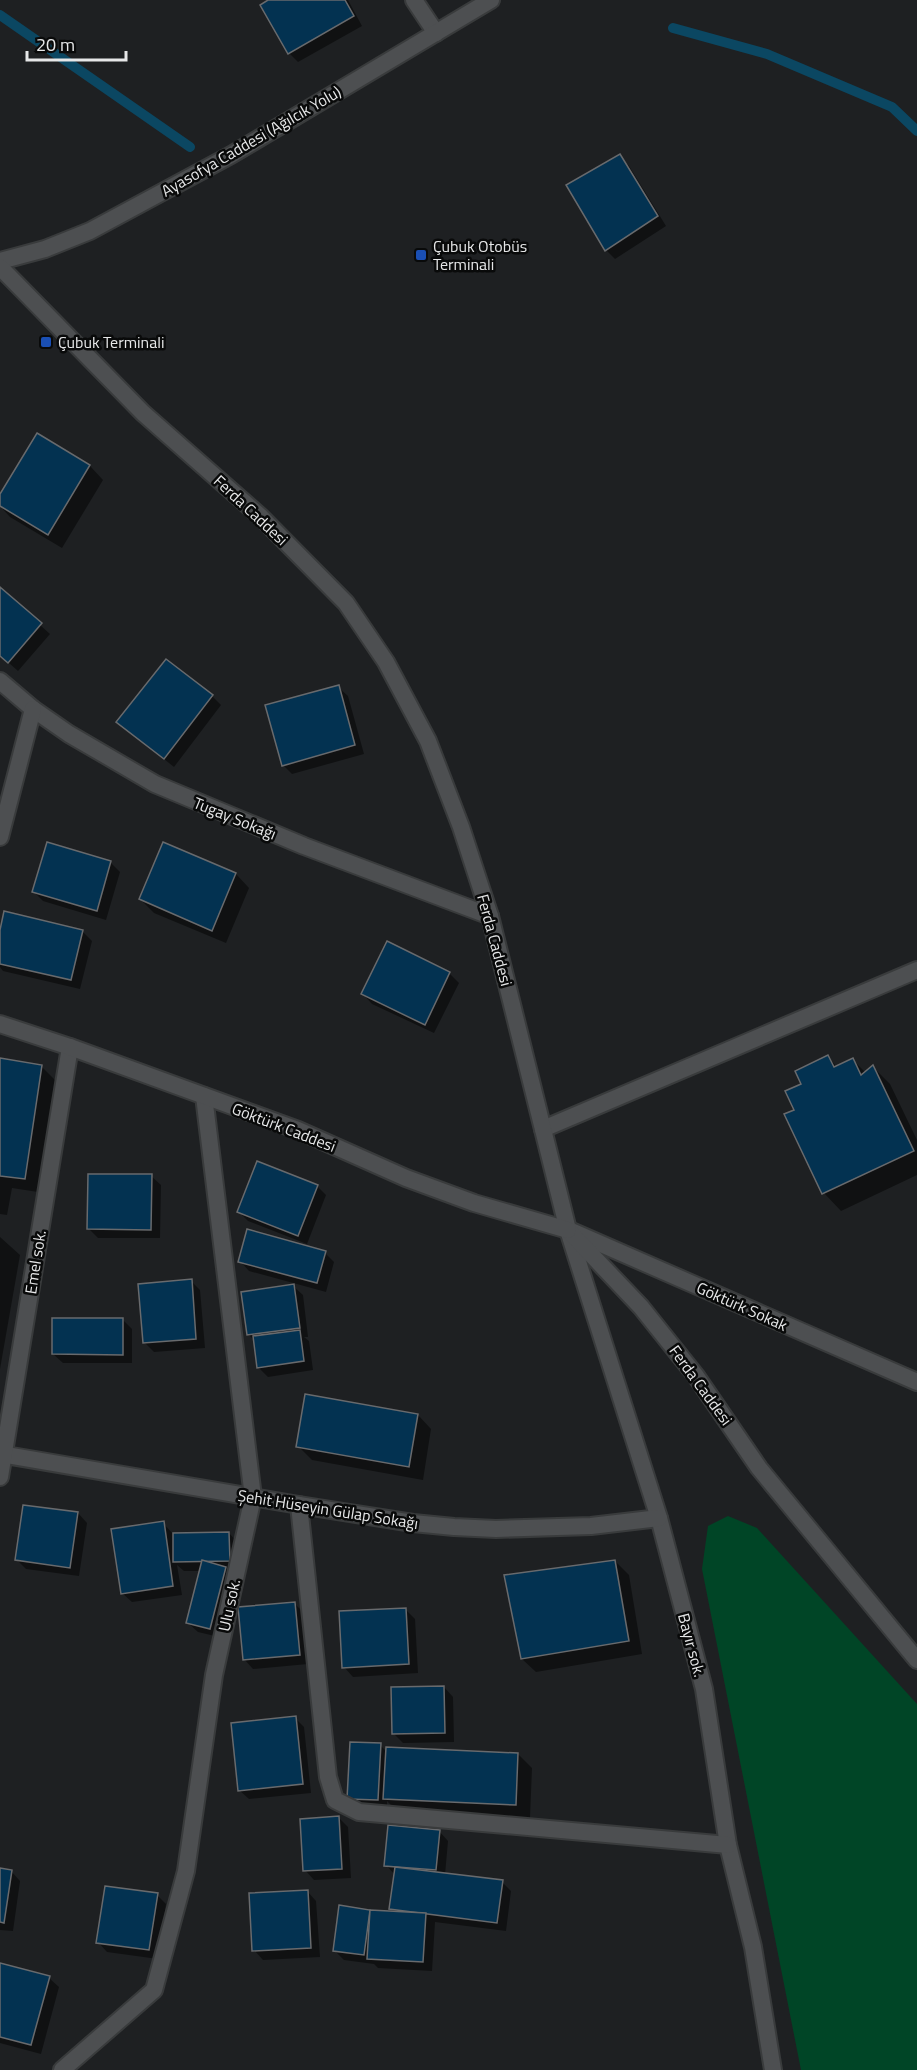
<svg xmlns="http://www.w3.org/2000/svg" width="917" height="2070" font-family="'Titillium Web',sans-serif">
<rect width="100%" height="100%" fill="#1e2022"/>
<path fill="#004526" d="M728 1516 757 1528 917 1704V2070H801L702 1569 708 1526Z"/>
<g fill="#0007">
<path d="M271 0H348L362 26 298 62 289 53Z"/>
<path d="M619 156 629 166 666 226 615 259 606 250Z"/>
<path d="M38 435 90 466 103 480 62 548 10 517 0 506V497Z"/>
<path d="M0 589 50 634 18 671 0 655Z"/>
<path d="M338 687 348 696 364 754 292 774 283 765Z"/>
<path d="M212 696 221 705 174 767 118 722Z"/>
<path d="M48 844 111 863 120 872 106 920 43 901 34 892Z"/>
<path d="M164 844 236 874 249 888 226 943 154 913 140 899Z"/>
<path d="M82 931 92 941 80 989 3 971 0 967V936Z"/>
<path d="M449 973 459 983 434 1033 372 1004 363 994Z"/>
<path d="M828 1057 837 1067 852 1059 866 1073 873 1067 890 1084 917 1140V1175L841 1211 824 1193 786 1115 796 1111 803 1085Z"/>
<path d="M0 1060 42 1067 56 1081 38 1192 12 1188 7 1215 0 1214Z"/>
<path d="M151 1176 161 1185 160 1238H98L89 1229Z"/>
<path d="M317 1186 326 1195 307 1244 248 1221 239 1212Z"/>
<path d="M0 1237 20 1255 0 1369Z"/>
<path d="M325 1253 334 1262 326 1292 249 1271 240 1261Z"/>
<path d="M191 1281 200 1290 205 1348 154 1352 144 1342Z"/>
<path d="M293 1286 303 1295 308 1337H304L309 1341 313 1370 268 1377 258 1367 255 1341 248 1334Z"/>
<path d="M123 1320 132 1329V1363H63L53 1354Z"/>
<path d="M418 1415 431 1429 423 1480 312 1460 298 1446Z"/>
<path d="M78 1513 87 1523 79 1576 26 1569 16 1559Z"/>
<path d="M163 1523 173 1534 229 1533 238 1543 239 1570H227L234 1577 219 1637 198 1632 188 1623 201 1571H184L177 1565 182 1595 132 1602 122 1593Z"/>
<path d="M615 1561 629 1575 642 1654 536 1672 522 1659Z"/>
<path d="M294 1603 304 1613 308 1664 253 1669 244 1659Z"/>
<path d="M405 1609 415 1619 418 1673 353 1677 344 1667Z"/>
<path d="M444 1687 453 1697 454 1742 403 1743 394 1734Z"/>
<path d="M295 1718 304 1727 311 1793 249 1799 239 1790Z"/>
<path d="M380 1745 387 1752 518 1754 532 1768 530 1818 399 1813 387 1801V1809L358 1808 349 1798Z"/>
<path d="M338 1817 348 1827 351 1878 314 1880 305 1870Z"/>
<path d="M439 1831 448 1841 445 1875 502 1882 511 1891 506 1931 435 1922 432 1971 378 1968 374 1964 344 1960 334 1950 340 1907 394 1912 391 1909 395 1875 386 1865Z"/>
<path d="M0 1870 11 1871 20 1881 13 1931 0 1930Z"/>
<path d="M307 1891 316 1901 320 1957 263 1960 254 1950Z"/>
<path d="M157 1895 166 1904 158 1959 107 1952 98 1942Z"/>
<path d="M0 1964 49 1978 59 1987 41 2054 0 2043Z"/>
</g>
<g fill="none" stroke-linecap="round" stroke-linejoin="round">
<g stroke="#0b4762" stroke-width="10">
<path d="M0 15 190 147"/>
<path d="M673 28 767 54 892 107 917 131"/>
</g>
</g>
<g fill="#033251" stroke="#686a6d" stroke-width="1.5">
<path d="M268 0H345L354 16 288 54 260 5Z"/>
<path d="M620 154 658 216 605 251 566 185Z"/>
<path d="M37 433 90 465 48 535 0 506V494Z"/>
<path d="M0 587 42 623 8 663 0 656Z"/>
<path d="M166 659 213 695 164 759 116 722Z"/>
<path d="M339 685 355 745 282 766 265 705Z"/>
<path d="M47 842 111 861 97 911 32 892Z"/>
<path d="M163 842 236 873 212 931 139 899Z"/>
<path d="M4 911 83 930 71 980 0 964V930Z"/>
<path d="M387 941 450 972 425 1025 361 994Z"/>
<path d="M828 1055 834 1067 853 1058 861 1075 873 1065 914 1151 822 1194 784 1114 794 1110 785 1091 801 1084 795 1071Z"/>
<path d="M0 1058 42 1065 25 1179 0 1176Z"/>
<path d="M257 1161 318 1185 298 1236 237 1212Z"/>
<path d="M88 1174H152L151 1230 87 1229Z"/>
<path d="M247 1229 326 1251 317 1283 238 1262Z"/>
<path d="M192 1279 196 1339 143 1343 138 1284Z"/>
<path d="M294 1284 300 1328 247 1335 241 1292Z"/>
<path d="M52 1318H123V1355L52 1354Z"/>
<path d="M300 1330 304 1361 257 1368 253 1336Z"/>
<path d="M305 1394 418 1414 409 1467 296 1447Z"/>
<path d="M23 1505 78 1512 70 1568 15 1560Z"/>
<path d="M164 1521 173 1586 121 1594 111 1529Z"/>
<path d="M229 1532 230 1561 173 1562V1533Z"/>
<path d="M202 1560 226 1567 210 1629 186 1623Z"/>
<path d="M615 1560 629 1641 521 1659 504 1575Z"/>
<path d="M295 1602 300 1655 243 1660 238 1607Z"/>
<path d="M406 1608 409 1664 342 1668 339 1611Z"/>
<path d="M444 1686 445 1733 392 1734 391 1687Z"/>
<path d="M296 1716 303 1784 238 1791 231 1723Z"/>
<path d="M350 1742 381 1743 378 1800 347 1799Z"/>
<path d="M386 1747 518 1753 516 1805 383 1799Z"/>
<path d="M339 1816 342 1869 303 1871 300 1819Z"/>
<path d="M388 1825 440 1830 436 1870 384 1866Z"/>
<path d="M395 1867 503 1880 497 1923 389 1909Z"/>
<path d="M0 1868 12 1870 4 1923 0 1922Z"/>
<path d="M105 1886 158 1893 149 1950 96 1943Z"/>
<path d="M308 1890 311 1948 252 1951 249 1893Z"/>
<path d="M339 1905 370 1910 364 1955 333 1951Z"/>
<path d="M370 1910 426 1913 423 1962 367 1959Z"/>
<path d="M0 1963 50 1976 31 2045 0 2037Z"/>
</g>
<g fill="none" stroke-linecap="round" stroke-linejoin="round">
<defs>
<g id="minor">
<path d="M414 0 436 33"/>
<path d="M0 681 33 709 69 734 155 784 304 846 490 916"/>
<path d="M0 837 33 709"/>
<path d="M543 1129 917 970"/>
<path d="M568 1230 659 1518 704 1689 728 1845 753 1947 773 2070"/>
<path d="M569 1230 917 1382"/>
<path d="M0 1454 299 1505 413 1523 454 1527 496 1529 591 1526 659 1518"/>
<path d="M0 1477 70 1047"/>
<path d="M299 1505 328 1777 335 1800 359 1812 728 1845"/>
<path d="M62 2070 154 1990 186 1871 214 1675 253 1497 204 1096"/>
</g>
<g id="tertiary">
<path d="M0 261 45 249 90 231 231 155 491 0"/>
<path d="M0 267 143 413 261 517 346 603 386 662 428 741 461 827 490 916 568 1230 641 1307 696 1376 759 1468 917 1660"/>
<path d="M0 1024 70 1047 298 1130 406 1178 474 1203 568 1230"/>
</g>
</defs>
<use href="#minor" stroke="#393b3c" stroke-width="20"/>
<use href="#tertiary" stroke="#393b3c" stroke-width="20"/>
<use href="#minor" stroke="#4d4f51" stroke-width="16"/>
<use href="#tertiary" stroke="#4d4f51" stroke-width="16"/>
</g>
<g fill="#1a4fb4" stroke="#090a0a" stroke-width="2">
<rect x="415" y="249" width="12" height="12" rx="3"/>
<rect x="40" y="336" width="12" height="12" rx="3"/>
</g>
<g text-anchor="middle" stroke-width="5" stroke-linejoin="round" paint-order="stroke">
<g font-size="16" fill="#e6e7e8" stroke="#090a0a">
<text transform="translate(251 141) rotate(-30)" y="6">Ayasofya Caddesi (Ağılcık Yolu)</text>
<text transform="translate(251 510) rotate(43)" y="6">Ferda Caddesi</text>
<text transform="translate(235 818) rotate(22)" y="6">Tugay Sokağı</text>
<text transform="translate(495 940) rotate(75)" y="6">Ferda Caddesi</text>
<text transform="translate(284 1127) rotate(21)" y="6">Göktürk Caddesi</text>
<text transform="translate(35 1262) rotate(-81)" y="6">Emel sok.</text>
<text transform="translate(742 1306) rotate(24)" y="6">Göktürk Sokak</text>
<text transform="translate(701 1385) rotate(54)" y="6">Ferda Caddesi</text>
<text transform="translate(328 1509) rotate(9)" y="6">Şehit Hüseyin Gülap Sokağı</text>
<text transform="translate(229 1605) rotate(-78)" y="6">Ulu sok.</text>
<text transform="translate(692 1645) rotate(75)" y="6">Bayır sok.</text>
</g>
<g font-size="16" fill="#e6e7e8" stroke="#090a0a" text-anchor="start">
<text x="433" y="252">Çubuk Otobüs<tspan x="433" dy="18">Terminali</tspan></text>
<text x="58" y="348">Çubuk Terminali</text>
</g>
</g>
<path d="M27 51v9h99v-9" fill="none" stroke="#e6e7e8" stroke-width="3"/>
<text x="36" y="51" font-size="18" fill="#e6e7e8" stroke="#090a0a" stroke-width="4.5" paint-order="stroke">20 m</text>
</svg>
